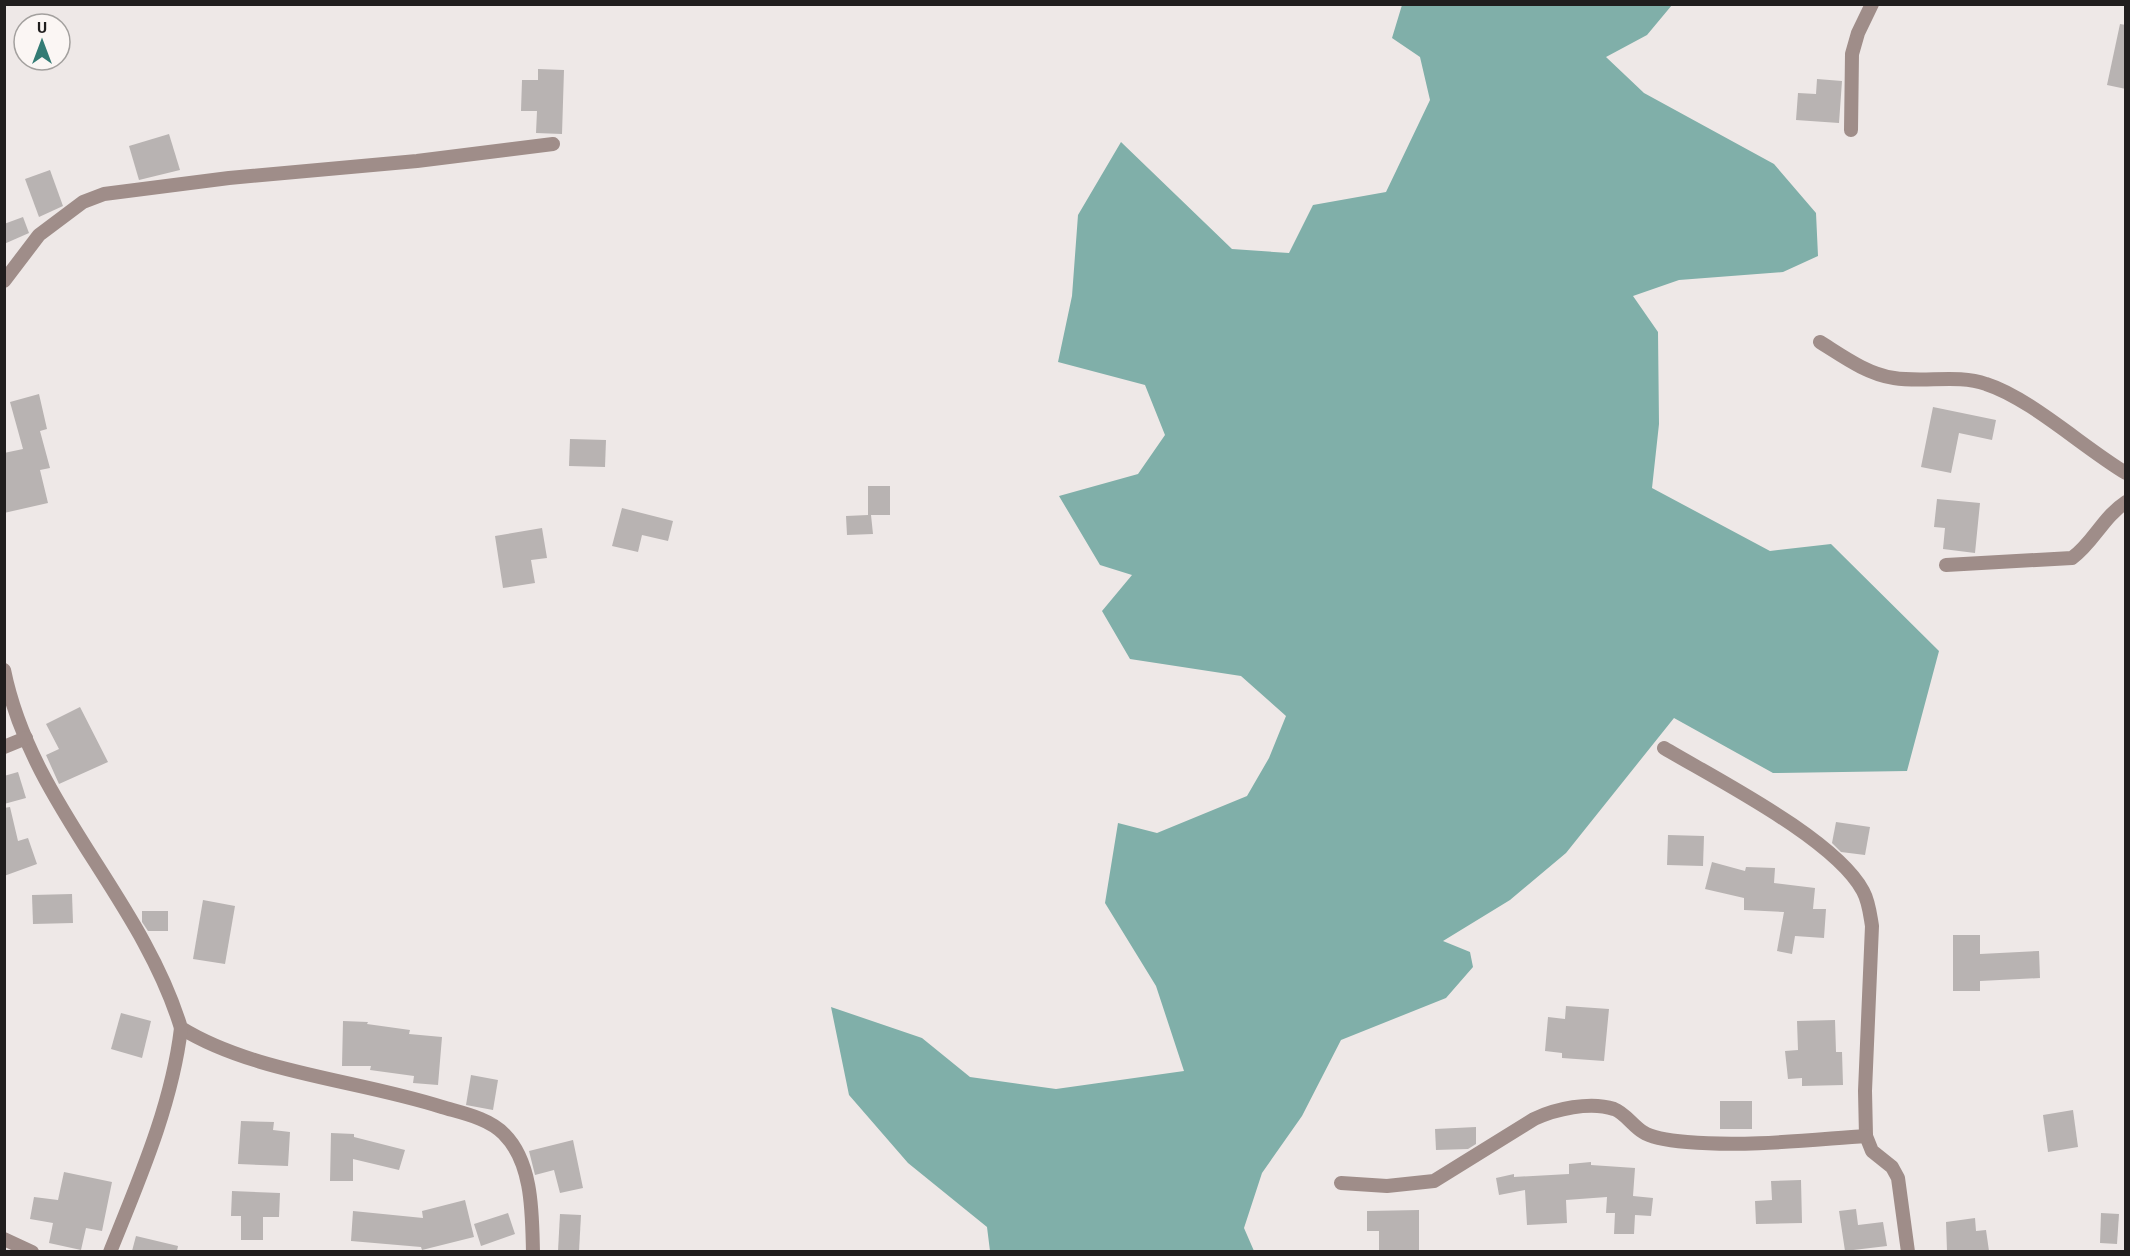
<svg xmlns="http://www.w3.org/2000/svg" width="2130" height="1256" font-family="Barlow,sans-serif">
<rect width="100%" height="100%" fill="#eee8e7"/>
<path fill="#80afa9" d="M1402 5H1672L1647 35 1606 57 1644 93 1774 164 1816 213 1818 256 1783 272 1679 280 1633 296 1658 332 1659 424 1652 488 1770 551 1831 544 1939 651 1907 771 1773 773 1674 718 1566 853 1510 900 1443 941 1470 952 1473 967 1446 998 1341 1040 1302 1116 1262 1173 1244 1228 1254 1251H990L987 1227 908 1163 849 1095 831 1007 922 1038 970 1077 1056 1089 1184 1071 1156 986 1105 903 1118 823 1157 833 1247 796 1269 758 1286 716 1241 676 1130 659 1102 611 1132 575 1100 565 1059 496 1138 474 1165 435 1145 385 1058 362 1072 296 1078 215 1121 142 1232 249 1289 253 1313 205 1386 192 1430 100 1420 57 1392 38Z"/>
<g fill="#b8b3b2">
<path d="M2120 24 2126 25V89L2107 85Z"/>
<path d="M538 69 564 70 562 134 536 133 537 111H521L522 80H538Z"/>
<path d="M1817 79 1842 81 1839 123 1796 120 1798 93 1816 94Z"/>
<path d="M169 134 180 170 139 180 129 146Z"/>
<path d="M50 170 63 206 39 217 25 179Z"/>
<path d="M23 217 29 233 4 244V224Z"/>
<path d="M39 394 47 429 40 431 50 468 40 470 48 503 4 513V453L23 449 10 402Z"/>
<path d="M1933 407 1996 420 1992 440 1959 433 1951 473 1921 467Z"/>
<path d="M570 439 606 440 605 467 569 466Z"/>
<path d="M868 486H890V515H871L873 534 847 535 846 516 868 515Z"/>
<path d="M1937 499 1980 503 1975 553 1943 549 1945 528 1934 527Z"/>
<path d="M622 508 673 521 668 541 642 535 638 552 612 546Z"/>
<path d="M542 528 547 558 531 560 535 583 503 588 495 536Z"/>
<path d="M80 707 108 762 59 784 46 755 59 749 46 724Z"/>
<path d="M18 772 26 798 4 804V776Z"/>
<path d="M10 807 18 841 28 838 37 864 4 876V808Z"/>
<path d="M1836 822 1870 827 1865 855 1841 852 1832 843Z"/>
<path d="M1668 835 1704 836 1703 866 1667 865Z"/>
<path d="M1712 862 1745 871 1746 867 1775 868 1774 883 1815 888 1813 909H1826L1824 938 1795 936 1792 954 1777 951 1784 912 1744 910V898L1705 889Z"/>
<path d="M72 894 73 923 33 924 32 895Z"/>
<path d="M203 900 235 906 225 964 193 959Z"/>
<path d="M142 911H168V931H148L142 922Z"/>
<path d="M1953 935H1980V954L2039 951 2040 978 1980 981V991H1953Z"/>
<path d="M1566 1006 1609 1009 1604 1061 1562 1058V1053L1545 1051 1548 1017 1565 1019Z"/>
<path d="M121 1013 151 1021 142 1058 111 1049Z"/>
<path d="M1835 1020 1836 1052H1842L1843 1085 1802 1086V1078L1788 1079 1785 1051 1798 1050 1797 1021Z"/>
<path d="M343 1021 368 1022 367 1024 410 1030 409 1034 442 1037 438 1085 413 1083 414 1076 370 1070 371 1066H342Z"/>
<path d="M471 1075 498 1080 493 1110 466 1105Z"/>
<rect x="1720" y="1101" width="32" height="28"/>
<path d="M2073 1110 2078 1147 2048 1152 2043 1115Z"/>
<path d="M241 1121 274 1122 273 1130 290 1132 288 1166 238 1164Z"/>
<path d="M1476 1127V1144L1468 1149 1436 1150 1435 1129Z"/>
<path d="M331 1133 354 1134V1137L405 1150 399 1170 353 1159V1181H330Z"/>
<path d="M573 1140 583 1188 560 1193 554 1170 535 1175 529 1151Z"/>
<path d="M1591 1162V1165L1635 1168 1633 1196 1653 1198 1651 1216 1635 1215 1634 1234H1614L1615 1213H1606L1607 1197 1566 1200 1567 1223 1527 1225 1525 1190 1499 1195 1496 1178 1514 1174V1177L1569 1174V1164Z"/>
<path d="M64 1172 112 1182 102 1231 86 1228 81 1250 49 1243 53 1223 30 1219 34 1197 58 1200Z"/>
<path d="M1801 1180 1802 1223 1756 1224 1755 1201 1772 1200 1771 1181Z"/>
<path d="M232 1191 280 1193 279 1217H263V1240H241V1216H231Z"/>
<path d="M465 1200 474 1237 422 1250 421 1247 351 1241 353 1211 423 1218 422 1211Z"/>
<path d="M1856 1209 1858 1225 1883 1222 1887 1246 1845 1251 1839 1211Z"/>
<path d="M1419 1210V1251H1379V1231H1367V1211Z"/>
<path d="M508 1213 515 1234 481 1246 474 1224Z"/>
<path d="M2101 1213 2119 1214 2117 1244 2100 1243Z"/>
<path d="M560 1214 581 1215 579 1251H558Z"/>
<path d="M1975 1218 1976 1231 1986 1230 1989 1251H1947L1946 1222Z"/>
<path d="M136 1236 178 1246 177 1251H132Z"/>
</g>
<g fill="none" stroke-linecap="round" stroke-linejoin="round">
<g stroke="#9f8d89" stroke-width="14">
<path d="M1851 130 1852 54 1858 33 1872 4"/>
<path d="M4 281 39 235 83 202 104 194 229 178 417 161 553 144"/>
<path d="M1820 342C1844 357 1867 374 1894 378 1924 383 1958 374 1986 384 2030 398 2084 448 2126 473"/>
<path d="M1946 565 2072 558C2093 543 2103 517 2126 502"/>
<path d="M4 670C31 804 142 899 181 1028 254 1073 358 1080 442 1107 462 1113 489 1118 504 1134 533 1163 532 1214 533 1252"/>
<path d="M4 747 26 738"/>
<path d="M1664 748C1716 779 1835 839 1863 891 1869 902 1870 914 1872 926L1865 1091 1866 1136 1872 1151 1892 1167 1898 1178 1908 1252"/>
<path d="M1341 1183 1387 1186 1434 1181 1534 1119C1555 1109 1590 1101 1614 1109 1625 1113 1633 1126 1643 1132 1653 1139 1675 1141 1687 1142 1746 1147 1807 1140 1866 1136"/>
<path d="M4 1239 32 1252"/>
<path d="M110 1252C139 1180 172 1105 181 1028"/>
</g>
</g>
<rect width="2130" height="1256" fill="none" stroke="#201e1e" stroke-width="12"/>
<g transform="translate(42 42)"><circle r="28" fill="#fbf6f4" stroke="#a3a09e" stroke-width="1.5"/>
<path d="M0-4.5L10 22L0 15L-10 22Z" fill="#337b74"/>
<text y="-9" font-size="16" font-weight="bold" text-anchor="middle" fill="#201e1e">U</text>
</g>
</svg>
